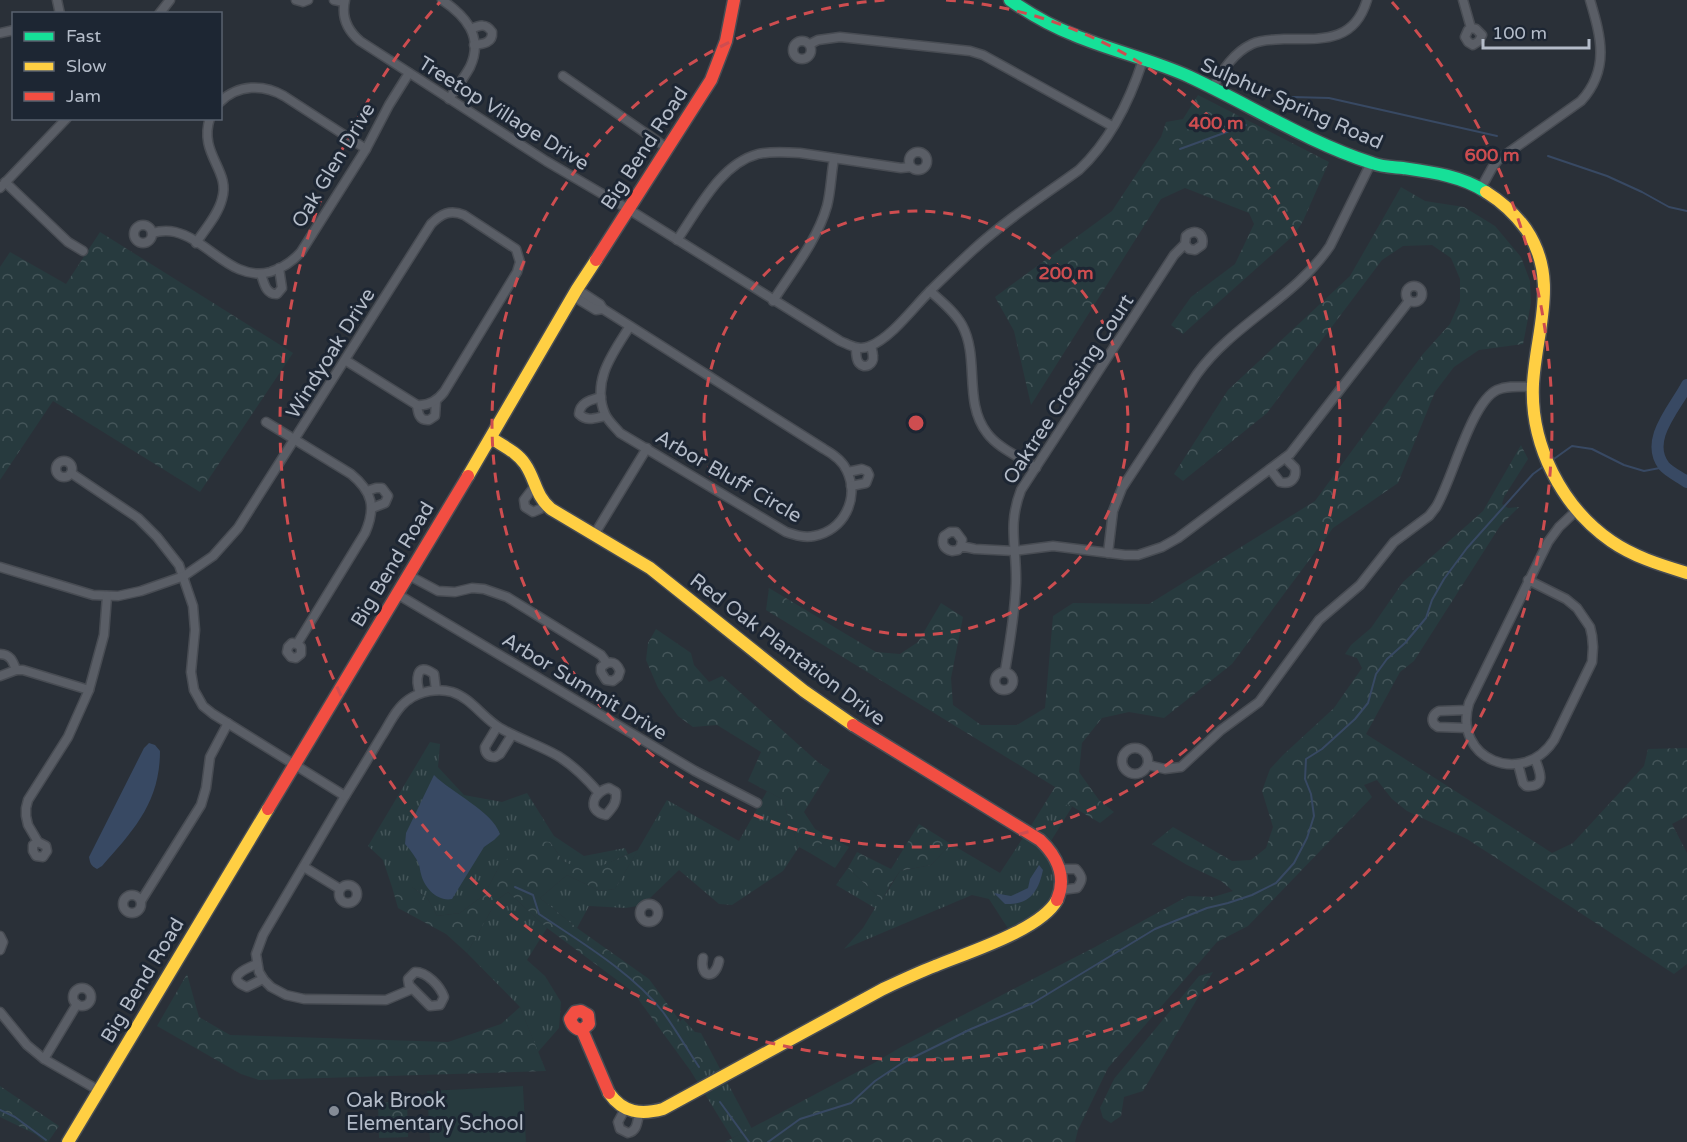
<svg xmlns="http://www.w3.org/2000/svg" width="1687" height="1142" font-family="'Varela Round',sans-serif">
<defs>
<pattern id="grass-tufts" width="24" height="20" patternUnits="userSpaceOnUse" patternTransform="scale(1.5)"><rect width="24" height="20" fill="#273a3e"/><path d="M3 7l-1-3M5 7V3M7 7l1-3M15 17l-1-3M17 17v-4M19 17l1-3" fill="none" stroke="#445559"/></pattern>
<pattern id="forest-crowns" width="20" height="18" patternUnits="userSpaceOnUse" patternTransform="scale(1.5)"><rect width="20" height="18" fill="#273a3e"/><path d="M2 6a3 3 0 1 1 6 0M12 15a3 3 0 1 1 6 0" fill="none" stroke="#445559"/></pattern>
</defs>
<rect width="100%" height="100%" fill="#2a3038"/>
<g fill="url(#grass-tufts)">
<path d="M430 742 440 744 438 767 464 795 502 802 527 793 554 836 584 856 625 848 628 854 587 873 563 861 550 842 500 865 484 895 460 913 437 916 428 899 412 887H392L383 860 368 846Z"/>
<path d="M767 791 782 799 799 847 783 871 732 905 719 904 679 870 650 898 643 900 637 906 626 908 589 906 577 928 540 898 567 875 600 891 615 889 667 800 739 841Z"/>
<path d="M1068 803 1072 807 1046 849C1049 857 1052 864 1054 872 1063 903 1030 918 1009 930L989 899 972 895 844 949 863 928 875 908 836 885 848 868 882 900 900 871 931 865 951 844 1000 873 1032 824Z"/>
<path d="M830 837 849 847 835 868 810 853Z"/>
<path d="M508 892 547 928 527 960 545 976 561 1002 559 1028 538 1052 520 1007 467 953 497 900Z"/>
<path d="M683 1019 695 1032 701 1033 752 1129 732 1138 690 1070 703 1062 680 1021Z"/>
</g>
<g fill="url(#forest-crowns)">
<path d="M1198 95 1329 162 1303 221 1294 235 1183 334 1171 325 1191 297 1235 264 1254 224 1249 213 1185 188 1161 199 1031 405 1014 331 995 297 1112 211 1161 137 1166 122 1183 119Z"/>
<path d="M1401 187 1425 201 1464 207 1495 226 1521 257 1530 281 1531 303 1523 344 1479 350 1454 367 1435 392 1398 483 1333 528 1232 664 1164 718 1129 712 1102 718 1082 743 1079 772 1099 800 1114 812 1100 823 1068 804 1032 824 1055 787 766 610 769 588 876 652 900 654 918 642 941 603 963 617 951 678 953 705 981 725H1017L1045 708 1053 616 1073 603 1149 604 1315 501 1423 354 1450 324 1460 301V279L1451 258 1432 245 1403 246 1382 260 1267 413 1183 481 1174 474 1228 390 1350 276Z"/>
<path d="M100 232 293 353 200 492 53 401 0 480V267L10 252 66 284Z"/>
<path d="M1521 445 1528 459 1504 497 1502 504 1508 508 1519 507 1500 526 1414 661 1400 672 1366 734 1552 853 1573 843 1644 766 1648 749 1687 748V816L1672 824 1687 853V964L1674 974 1467 839 1407 811 1392 799 1377 780 1364 785 1372 797 1248 926 1217 942 1108 1068 1078 1130 1075 1142H725L874 1063 901 1047 1095 947 1188 896 1213 897 1233 891 1221 881 1187 865 1152 844 1173 827 1232 861 1251 860 1266 848 1273 827 1262 791 1270 769 1283 755 1334 708 1362 668 1357 658 1345 654 1351 645 1371 628 1403 582 1483 511Z"/>
<path d="M656 629 691 653 694 665 709 682 722 676 819 763 830 770 804 812 815 829 830 837 810 853 799 847 782 799 748 781 761 752 717 725 693 727 678 716 658 688 646 660 648 643Z"/>
<path d="M919 824 951 844 931 865 900 871 891 884 882 900 848 868 857 852 891 869Z"/>
<path d="M530 840 550 842 563 861 587 872 638 850 615 889 600 891 567 875 540 898 577 928 649 979 680 1021 704 1062 690 1070 633 992 547 928 508 892 497 900 467 953 446 934 398 908 392 887H412L428 899 437 916 460 913 484 895 500 865Z"/>
<path d="M1213 972 1143 1091 1124 1097 1121 1116 1111 1123 1103 1118 1100 1108 1114 1079 1199 976Z"/>
<path d="M187 974 199 1017 230 1035 448 1042 501 1024 520 1007 546 1071 259 1080 241 1074 157 1026Z"/>
<path d="M0 1086 59 1126 48 1142H45L35 1134 0 1117Z"/>
<path d="M407 1101 408 1137 379 1138 378 1103Z"/>
</g>
<path fill="#273a3e" d="M523 1086 526 1142H430L427 1091Z"/>
<g fill="#384963">
<path d="M149 743 155 745 160 751C160 802 134 830 102 866L97 869C91 866 90 863 89 857L144 748Z"/>
<path d="M434 775C452 793 492 811 500 834L494 840 484 847 452 899C437 902 424 887 421 874 420 871 420 868 419 865 416 857 411 851 405 844L406 833Z"/>
<path d="M1039 865 1043 870C1038 893 1029 905 1005 904L994 893 1011 896 1028 888 1030 879Z"/>
</g>
<g fill="none" stroke-linecap="round" stroke-linejoin="round">
<g stroke="#384963" stroke-width="2">
<path d="M1276 104 1293 97 1329 98 1497 136"/>
<path d="M1180 149 1246 125"/>
<path d="M1548 156 1607 176 1642 192 1669 207 1687 211"/>
<path d="M1551 461 1572 446 1592 449 1624 465 1644 471 1665 467"/>
<path d="M515 887 533 895 539 914C579 941 633 973 663 1012 676 1030 687 1049 699 1067"/>
<path d="M720 1102 749 1142"/>
<path d="M0 1110 15 1117 46 1140"/>
<path d="M768 1142 800 1119 851 1103 875 1081 902 1063 971 1029 1033 1003 1155 929 1207 908 1228 903 1252 895 1276 883 1294 863 1307 838 1314 816 1311 794 1305 779 1306 759 1322 749 1355 719 1368 703 1376 674 1387 659 1405 643 1426 618 1432 600 1444 579 1467 548 1533 474 1544 466"/>
</g>
<path stroke="#384963" stroke-width="12" d="M1687 385C1675 408 1644 440 1664 466 1669 472 1680 477 1687 482"/>
<defs>
<g id="street">
<path d="M57 0 60 14"/>
<path d="M296 0 303 2 308 0"/>
<path d="M334 0 344 2"/>
<path d="M345 0C341 17 347 30 360 41L546 161 628 209 840 341C850 345 858 351 870 346 891 338 914 307 930 291 944 277 959 263 973 250 1006 220 1043 196 1079 170 1110 141 1130 100 1143 60"/>
<path d="M442 0C466 16 484 37 470 67 464 78 456 88 449 99"/>
<path d="M1463 0 1471 28 1476 29 1482 35 1479 41 1473 45 1468 42 1465 37 1468 30 1471 28"/>
<path d="M159 14 170 0"/>
<path d="M471 29C480 25 486 23 492 32 493 43 483 44 474 45"/>
<path d="M0 33 14 30"/>
<circle cx="802" cy="50" r="9"/>
<path d="M810 44 818 40 840 37 970 51 983 55 1112 126"/>
<path d="M563 76 667 148"/>
<path d="M1212 88C1223 70 1233 53 1252 44 1262 39 1273 40 1284 39 1322 39 1354 43 1367 0"/>
<path d="M220 102C238 84 264 84 284 96L366 149"/>
<circle cx="918" cy="161" r="9"/>
<path d="M5 182 68 242 83 251"/>
<path d="M0 188 67 118"/>
<path d="M1481 188 1492 168 1498 160 1581 101C1610 69 1601 37 1590 0"/>
<circle cx="143" cy="234" r="9"/>
<path d="M152 233C159 231 167 230 175 232 209 240 232 282 270 272 283 268 292 262 301 252L366 149 389 105 409 73"/>
<path d="M677 240C698 210 720 164 758 154 771 151 786 152 800 153L901 168 911 167"/>
<path d="M196 243C205 229 218 215 222 199 231 170 198 154 210 118"/>
<path d="M261 274C264 283 266 295 277 294L282 288 279 268"/>
<circle cx="1414" cy="294" r="8"/>
<path d="M577 289 600 304 603 309 630 326 824 449C833 454 843 461 847 471 860 499 843 531 814 536 804 538 795 535 786 532L620 433C615 427 608 421 605 414 591 381 613 353 630 326"/>
<path d="M930 291C941 301 955 312 962 325 980 358 963 402 987 433 998 448 1020 457 1036 468"/>
<path d="M573 296 596 310 603 309"/>
<path d="M773 301C792 271 817 241 827 206 831 191 831 174 834 159"/>
<path d="M856 348C856 352 856 360 859 363 865 370 874 364 873 356 873 353 872 350 871 346"/>
<path d="M601 397C591 400 580 402 579 414 587 422 595 418 605 416"/>
<path d="M417 405C418 413 419 421 429 420L435 416 436 401"/>
<path d="M266 422 351 474C373 492 376 508 365 533L297 644 292 643 288 647 287 652 291 657 296 658 301 654V647L297 644"/>
<circle cx="64" cy="469" r="8"/>
<path d="M1270 469 1280 482C1291 485 1297 478 1295 468L1285 458"/>
<path d="M848 472 862 469 867 471 869 475 866 483 851 486"/>
<path d="M71 473 138 518 157 537 179 565 193 606 195 630 191 672 194 690 203 706 213 714 345 796 263 935 256 954 259 972 264 980 271 987 286 995 304 999 386 1000 412 989"/>
<path d="M534 487 524 500 525 507 533 512 540 509 545 504"/>
<path d="M367 491 376 488H382L388 496 385 503 372 508"/>
<path d="M594 535 647 448"/>
<path d="M961 546 962 540 956 532H950L944 536C941 544 944 549 952 551L958 550 961 546 975 549 1014 551 1053 546 1125 555H1138L1162 547 1178 538 1290 454 1409 301"/>
<path d="M1108 553 1113 511 1122 488 1197 374C1233 324 1295 298 1330 246L1371 163"/>
<path d="M0 567 93 595 118 596 141 591 184 576 213 556 238 528 431 224C441 214 450 209 464 215L516 249 520 262 517 272 444 392C437 401 428 406 417 405L345 360"/>
<path d="M408 575 438 591 455 592 472 588 484 589 507 597 601 655 607 663 601 667V672L606 680 613 681 618 677 620 671C617 664 614 661 607 663"/>
<path d="M1528 580 1566 599 1577 608 1590 627 1592 636 1593 647 1592 662 1554 740C1523 788 1452 759 1469 703L1548 542 1559 527 1576 511"/>
<path d="M397 594 695 771 757 803"/>
<path d="M0 654C10 654 13 661 16 670"/>
<path d="M1005 671C1010 642 1015 612 1016 583 1017 547 1007 526 1021 490L1174 255 1185 244 1186 236C1194 228 1205 233 1202 245L1195 250 1189 249 1185 244"/>
<circle cx="1004" cy="681" r="9"/>
<path d="M0 676 16 670H23L89 690"/>
<path d="M420 693C416 682 415 660 434 674L436 690"/>
<path d="M497 727 485 747C485 754 489 757 495 757L500 754 512 735"/>
<path d="M1467 728 1438 727 1434 724C1431 719 1433 714 1439 711L1467 710"/>
<circle cx="1135" cy="761" r="13"/>
<path d="M1518 764 1523 783 1526 786C1547 788 1540 771 1535 759"/>
<path d="M1148 765 1165 769 1181 767 1221 730 1259 702 1319 620 1360 585 1394 542 1429 516 1436 507C1452 481 1471 402 1497 390 1508 385 1521 387 1533 387"/>
<path d="M609 788 616 792C617 803 613 807 606 815 585 811 594 791 609 788Z"/>
<path d="M345 796C357 777 369 757 381 737 389 725 396 708 408 700 420 691 438 688 452 692 471 698 483 718 500 728 519 739 539 745 558 756 574 766 587 779 599 793"/>
<path d="M38 842 33 845V851L36 856 43 857 47 851 46 846 38 842 28 825 26 816V808L28 800 68 737 89 690 104 635 107 596"/>
<path d="M304 867 340 889"/>
<path d="M1060 869H1076C1083 877 1083 880 1077 888L1061 890"/>
<circle cx="348" cy="894" r="9"/>
<circle cx="132" cy="904" r="9"/>
<path d="M141 901 201 805 206 788 210 757 228 723"/>
<circle cx="649" cy="913" r="9"/>
<path d="M0 936 3 942 0 950"/>
<path d="M703 958C699 977 715 981 719 961"/>
<path d="M257 964C247 968 223 978 247 987L263 979"/>
<path d="M415 972C427 972 440 986 444 997L440 1005 430 1006 409 985 408 979Z"/>
<circle cx="82" cy="997" r="9"/>
<path d="M0 1012 27 1045 44 1059 98 1090"/>
<path d="M44 1059 77 1004"/>
<path d="M625 1109 618 1122 620 1129 628 1133C637 1131 637 1123 639 1114"/>
</g>
<path id="fast" d="M1010 0C1030 14 1051 26 1074 35 1112 51 1153 60 1190 77 1250 105 1309 143 1372 163 1382 167 1393 167 1403 168 1431 172 1462 176 1486 192"/>
<g id="slow">
<path d="M1486 192C1502 202 1515 214 1526 229 1560 279 1536 330 1533 384 1530 445 1562 507 1611 541 1634 557 1661 565 1687 573"/>
<path d="M491 438C503 446 517 452 525 464 536 480 535 495 551 509L650 568 804 691 853 725"/>
<path d="M468 476 577 289 596 260"/>
<path d="M609 1093C623 1113 641 1115 663 1109L883 989C900 981 917 973 935 966 966 953 1041 930 1057 900"/>
<path d="M68 1142 268 809"/>
</g>
<g id="jam">
<path d="M596 260 711 80 726 41 734 0"/>
<path d="M853 725 1040 840C1057 856 1067 877 1057 900"/>
<path d="M268 809 468 476"/>
<path d="M582 1030 589 1024 588 1015 581 1011 575 1012 570 1019C572 1026 575 1029 582 1030L609 1093"/>
</g>
</defs>
<use href="#street" stroke="#484c53" stroke-width="11"/>
<use href="#fast" stroke="#484c53" stroke-width="15"/>
<use href="#slow" stroke="#484c53" stroke-width="15"/>
<use href="#jam" stroke="#484c53" stroke-width="15"/>
<use href="#street" stroke="#5a5e66" stroke-width="8"/>
<use href="#fast" stroke="#16e098" stroke-width="12"/>
<use href="#slow" stroke="#ffcf43" stroke-width="12"/>
<use href="#jam" stroke="#f24e42" stroke-width="12"/>
</g>
<g fill="none" stroke="#ce4d50" stroke-width="3" stroke-dasharray="10 8">
<circle cx="916" cy="423" r="212"/>
<path d="M946 0A424 424 0 1 1 886 0"/>
<path d="M1392 2A636 636 0 1 1 440 2"/>
</g>
<circle fill="#848b96" stroke="#1d2633" stroke-width="2" cx="334" cy="1111" r="6"/>
<g text-anchor="middle" stroke-width="6" stroke-linejoin="round" paint-order="stroke">
<g font-size="20" fill="#b4bcc9" stroke="#1d2633">
<text transform="translate(1292 103) rotate(24)" y="7">Sulphur Spring Road</text>
<text transform="translate(504 113) rotate(32)" y="7">Treetop Village Drive</text>
<text transform="translate(644 148) rotate(-57)" y="7">Big Bend Road</text>
<text transform="translate(333 165) rotate(-59)" y="7">Oak Glen Drive</text>
<text transform="translate(330 353) rotate(-58)" y="7">Windyoak Drive</text>
<text transform="translate(1068 389) rotate(-57)" y="7">Oaktree Crossing Court</text>
<text transform="translate(729 476) rotate(30)" y="7">Arbor Bluff Circle</text>
<text transform="translate(392 564) rotate(-59)" y="7">Big Bend Road</text>
<text transform="translate(788 649) rotate(37)" y="7">Red Oak Plantation Drive</text>
<text transform="translate(585 686) rotate(31)" y="7">Arbor Summit Drive</text>
<text transform="translate(142 980) rotate(-59)" y="7">Big Bend Road</text>
</g>
<g font-size="20" fill="#b4bcc9" stroke="#1d2633" text-anchor="start">
<text x="346" y="1107">Oak Brook<tspan x="346" dy="23">Elementary School</tspan></text>
</g>
</g>
<circle cx="916" cy="423" r="9" fill="#ce4d50" stroke="#1d2633" stroke-width="3"/>
<g font-size="18" text-anchor="middle" font-weight="bold" fill="#ce4d50" stroke="#1d2633" stroke-width="6" stroke-linejoin="round" paint-order="stroke">
<text x="1216" y="129">400 m</text>
<text x="1492" y="161">600 m</text>
<text x="1066" y="279">200 m</text>
</g>
<rect x="12" y="12" width="210" height="108" fill="#1d2633" stroke="#59626f" stroke-width="1.5"/>
<rect x="24" y="32" width="30" height="9" fill="#16e098" stroke="#59626f" stroke-width="1.5"/>
<text x="66" y="42" font-size="18" fill="#b4bcc9">Fast</text>
<rect x="24" y="62" width="30" height="9" fill="#ffcf43" stroke="#59626f" stroke-width="1.5"/>
<text x="66" y="72" font-size="18" fill="#b4bcc9">Slow</text>
<rect x="24" y="92" width="30" height="9" fill="#f24e42" stroke="#59626f" stroke-width="1.5"/>
<text x="66" y="102" font-size="18" fill="#b4bcc9">Jam</text>
<path d="M1483 39v9h106v-9" fill="none" stroke="#b4bcc9" stroke-width="3"/>
<text x="1492" y="39" font-size="18" fill="#b4bcc9" stroke="#1d2633" stroke-width="4.5" paint-order="stroke">100 m</text>
</svg>
